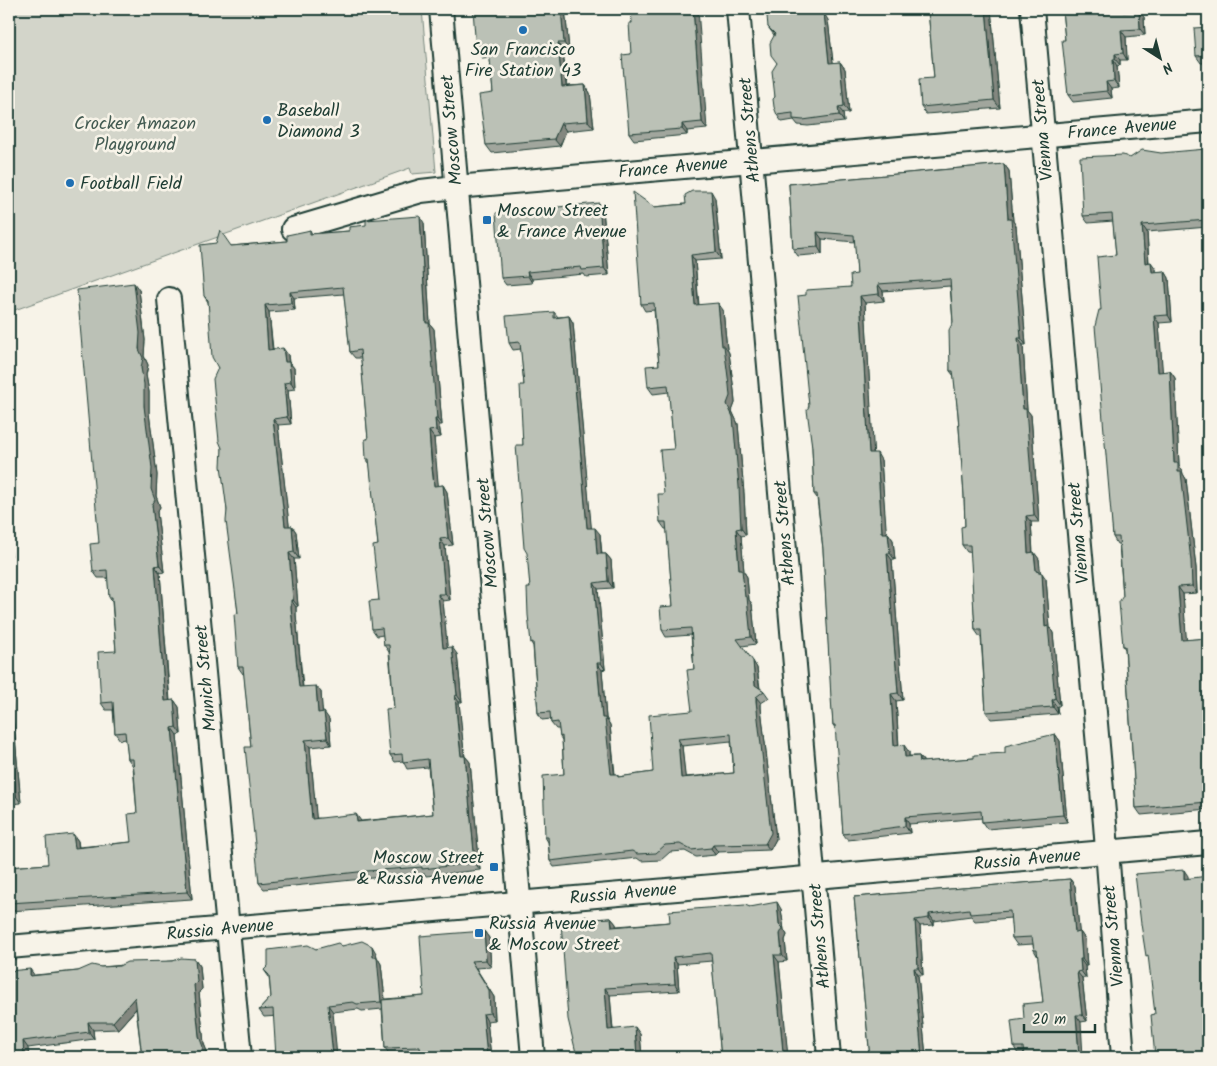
<svg xmlns="http://www.w3.org/2000/svg" width="1217" height="1066" font-family="Kalam,sans-serif">
<rect width="100%" height="100%" fill="#f7f3e8"/>
<filter id="ink" filterUnits="userSpaceOnUse"><feTurbulence type="fractalNoise" baseFrequency=".02" numOctaves="2"/><feDisplacementMap in="SourceGraphic" scale="10" xChannelSelector="R" yChannelSelector="G"/><feConvolveMatrix kernelMatrix="1 2 1 2 8 2 1 2 1" color-interpolation-filters="sRGB"/></filter>
<g filter="url(#ink)">
<path fill="#d3d5ca" stroke="#79897f" d="M9 9H422L436 172 412 174 410 168 9 312Z"/>
<g fill="none" stroke-linecap="round" stroke-linejoin="round">
<defs>
<g id="minor">
<path d="M441 9 533 1057"/>
<path d="M738 9 829 1057"/>
<path d="M1032 9 1105 824 1123 1057"/>
<path d="M293 229 421 191 456 187 1208 121"/>
<path d="M169 299 240 1057"/>
<path d="M9 947 1208 843"/>
</g>
</defs>
<use href="#minor" stroke="#1f3d34" stroke-width="26"/>
<use href="#minor" stroke="#f7f3e8" stroke-width="22"/>
</g>
<g fill="#a1a69d" stroke="#1f3d34" fill-rule="evenodd">
<path d="M565 9 569 50 563 51 567 86 585 85 590 93 594 128 566 131 560 146 492 153 486 145 493 93 490 57 482 58 476 50Z"/>
<path d="M631 9 707 129 687 131V135L634 140 629 133 632 23Z"/>
<path d="M928 9H991L1000 108 926 114 921 107 934 78Z"/>
<path d="M1062 9H1127V12L1144 17 1145 35 1126 37 1127 60H1120V65L1117 66 1119 88 1111 89 1112 98 1073 102 1068 95 1065 40Z"/>
<path d="M773 10 822 14 828 20 833 63 840 62 845 69 849 113H843L844 122 808 126 798 125 794 120 782 122 777 115 775 97 777 64 774 35 768 27Z"/>
<path d="M1208 27V63H1201L1196 56Z"/>
<path d="M1208 152V227L1147 232 1149 262 1156 269V272L1165 271 1169 278 1172 322 1159 323 1162 372 1170 371 1175 378 1179 465 1182 470 1183 474 1186 479 1196 568 1197 593 1183 594 1186 640 1208 638V809L1141 815 1136 808 1125 649 1123 646V596L1119 544H1117L1113 537 1101 310 1116 255 1113 221 1088 223 1083 216 1130 158Z"/>
<path d="M1004 164 1009 171 1013 221 1016 226 1026 345H1023L1027 410 1031 415 1039 522H1031L1033 552 1039 559 1040 572 1046 579 1050 628 1053 633 1060 705 1057 707 1058 714 991 719 986 712 981 637H980L975 630 971 552H967L962 545 965 526 964 495 958 414 954 376 950 371 953 322 950 286 883 291 884 301 865 303 873 453 881 460 886 533H888L893 540 895 560H892L903 700 896 701 899 746 909 752V756H919L924 762 974 758 1005 753 1055 734 1060 741 1067 822 987 829 982 822V818L909 824 910 833 848 840 843 834 836 729 833 725 823 549 817 498 814 494 812 447 809 406 806 295 851 287 857 274 855 242 822 239V254L798 256 793 249 789 184Z"/>
<path d="M715 198 721 259 695 261 699 305 723 310 727 349 729 353 734 391 735 403 732 411 738 424 744 494 746 535 741 536 744 572 747 577 749 600 752 604 756 644 742 646 757 668 760 688 764 691 769 698 761 703V708L776 839 770 850 718 852 715 855 696 857 685 851 670 852 661 860 641 861 637 858 554 867 550 861 548 842 545 837 564 774 562 740 560 737 559 729H556L551 723V719L542 720 538 713 533 646 531 643 530 588 523 445 524 385 521 349 513 350 509 343 554 312 558 317 569 316 573 323 591 528 600 534 602 554H606L611 560 613 588 598 589 605 669 602 670 606 718 610 725 615 774H617L619 777 653 772 692 711 694 669 691 635 666 637 662 630 673 606 667 529H665L660 522 664 494 674 449 669 392 653 394 648 387 659 365 654 310 645 311 641 304 654 207 686 204ZM731 741 734 773 685 777 682 746Z"/>
<path d="M603 210 609 275 586 277 584 274 532 279V283L506 285 501 278Z"/>
<path d="M424 223 430 324 434 329 442 425H439L441 437 434 438 436 466 438 486 443 485 447 492 453 545 445 546 450 600 443 601 447 648 457 654 462 702H459L462 736 465 756 470 762 480 870 426 876 425 874 372 878 264 889 259 883 251 747 244 674H243L238 667V613L227 510 222 448 218 368 208 302 204 296 231 246 287 241 310 230 312 234 349 231ZM344 294 350 352 355 358H361L368 439 366 459 370 464 378 545 379 600 372 629 377 636 383 635 384 645 389 652 394 708 390 755 395 762 403 761 407 769 428 767 433 814 361 821 316 818 310 747 331 745 329 719 322 712 321 692 303 687 296 615V607L298 606 294 559H299L296 532 292 526H289L278 425 291 424 288 390 295 389 294 368 289 362 288 355 273 349 269 312 295 310 294 298Z"/>
<path d="M139 290 145 340 144 356 148 365 146 375 149 392V413L157 475 156 496 160 507 157 512 164 572 160 573 170 701 174 700 179 707 181 734 177 735 192 899 9 911V867L48 864 73 834 78 841 79 847 131 842 137 813 133 766 128 759 126 739 120 740 115 733 113 710H106L101 703 116 651 112 602 109 597 108 578H98L93 571 99 543Z"/>
<path d="M9 673 21 803 9 804Z"/>
<path d="M1070 879 1075 886 1079 932H1080L1085 939 1087 966H1085L1086 978H1082L1087 1021 1081 1022 1023 1054H1018L1014 1047 1024 1019 1043 1002 1038 957 1034 950 1033 944 1017 945 1012 938 1011 918 975 921 971 916 934 921V925L920 926 923 975H918L926 1057H870L854 897Z"/>
<path d="M750 907 781 909 784 930 787 935 785 940 787 961 779 962 787 1052 791 1057H721L712 961 677 964 679 991 610 995 613 1029 640 1034 642 1057H577L591 919 611 918 616 924V926L670 922Z"/>
<path d="M484 931 489 938 491 967 476 968 494 997 495 1020 487 1021 491 1057H421V1054L390 1055 385 1048 382 1009 362 1011 358 1009 333 1012 264 1017 259 1010 271 997 269 977 264 970 316 949 342 946 376 953 377 957 381 964 385 999 424 996Z"/>
<path d="M195 959 200 966 202 989 199 992 204 1044 208 1054 207 1057H142L136 1009 118 1029 93 1030 94 1039 28 1048 9 1057 35 975 78 971 101 967Z"/>
</g>
<g fill="#83877f" stroke="#1f3d34">
<path d="M561 9H565L569 50 564 43Z"/>
<path d="M693 9H698L707 129 702 122Z"/>
<path d="M817 9H821L822 21 817 14Z"/>
<path d="M986 9H991L1000 108 994 100Z"/>
<path d="M1123 9H1127L1128 19 1123 12Z"/>
<path d="M1139 11 1144 17 1145 35 1140 29Z"/>
<path d="M824 13 828 20 834 70 829 63Z"/>
<path d="M1121 30 1126 37 1127 60 1123 53Z"/>
<path d="M558 43 563 51 567 95 562 87Z"/>
<path d="M1115 54 1120 60V65L1115 59Z"/>
<path d="M1113 59 1117 66 1119 88 1114 81Z"/>
<path d="M840 62 845 69 849 113 844 106Z"/>
<path d="M1106 82 1111 89 1112 98 1107 91Z"/>
<path d="M585 85 590 93 594 128 588 121Z"/>
<path d="M838 107 843 113 844 122 839 115Z"/>
<path d="M561 123 566 131 560 146 554 139Z"/>
<path d="M682 124 687 131V135L682 129Z"/>
<path d="M1004 164 1009 171 1013 221 1016 226 1026 345 1021 338 1008 219Z"/>
<path d="M711 191 715 198 721 259 716 252Z"/>
<path d="M599 203 603 210 609 275 604 268Z"/>
<path d="M420 216 424 223 430 324 434 329 442 425 437 419 426 323Z"/>
<path d="M1142 225 1147 232 1149 269 1145 263Z"/>
<path d="M817 232 822 239V254L818 247Z"/>
<path d="M691 255 695 261 699 312 695 305Z"/>
<path d="M1151 262 1156 269V279L1152 272Z"/>
<path d="M1165 271 1169 278 1172 322 1168 315Z"/>
<path d="M527 272 532 279V283L528 276Z"/>
<path d="M134 283 139 290 145 340 144 356 148 365 146 375 149 392V413L157 475 156 496 160 507 157 512 164 572 159 565 152 505Z"/>
<path d="M878 284 883 291 884 301 879 294Z"/>
<path d="M290 292 294 298 295 310 291 303Z"/>
<path d="M860 296 865 303 874 460 869 453Z"/>
<path d="M718 303 723 310 727 349 729 353 734 391 735 403 732 411 738 424 744 494 746 535 741 528 727 404Z"/>
<path d="M265 305 269 312 273 356 268 350Z"/>
<path d="M569 316 573 323 592 535 587 528Z"/>
<path d="M1154 316 1159 323 1163 379 1158 372Z"/>
<path d="M1018 338 1023 345 1027 410 1031 415 1039 522 1034 515 1023 409Z"/>
<path d="M283 348 288 355 289 369 285 362Z"/>
<path d="M289 362 294 368 295 389 291 382Z"/>
<path d="M1170 371 1175 378 1179 465 1182 470 1183 474 1186 479 1196 568 1197 593 1192 586 1178 472 1174 463Z"/>
<path d="M284 383 288 390 291 424 287 417Z"/>
<path d="M273 419 278 425 290 533 285 526Z"/>
<path d="M435 419 439 425 441 437 436 430Z"/>
<path d="M429 431 434 438 439 493 434 486Z"/>
<path d="M877 453 881 460 887 540 882 533Z"/>
<path d="M443 485 447 492 453 545 448 538Z"/>
<path d="M1026 516 1031 522 1033 559 1028 553Z"/>
<path d="M292 526 296 532 299 559 294 552Z"/>
<path d="M595 528 600 534 602 561 597 554Z"/>
<path d="M736 529 741 536 744 572 747 577 749 600 752 604 756 644 751 637 745 597 739 570Z"/>
<path d="M888 533 893 540 895 560 890 553Z"/>
<path d="M9 535V536L11 556 9 553Z"/>
<path d="M440 539 445 546 450 600 445 594Z"/>
<path d="M1034 552 1039 559 1041 577 1036 571Z"/>
<path d="M289 553 294 559 298 606 293 600Z"/>
<path d="M887 553 892 560 903 700 898 693Z"/>
<path d="M606 554 611 560 613 588 608 581Z"/>
<path d="M155 566 160 573 170 708 165 701Z"/>
<path d="M1042 573 1046 579 1050 628 1053 633 1060 705 1055 698 1045 627Z"/>
<path d="M594 583 598 589 605 669 601 663Z"/>
<path d="M1178 587 1183 594 1187 647 1182 640Z"/>
<path d="M438 594 443 601 448 655 443 648Z"/>
<path d="M291 600 296 607V615L303 694 299 687 291 608Z"/>
<path d="M452 647 457 654 462 702 457 695Z"/>
<path d="M753 661 757 668 760 692 755 685Z"/>
<path d="M597 663 602 670 606 718 610 725 615 781 611 774 602 718Z"/>
<path d="M1206 666 1208 669V693Z"/>
<path d="M9 673 21 803 16 796 9 720Z"/>
<path d="M316 686 321 692 323 719 318 713Z"/>
<path d="M891 694 896 701 899 753 894 746Z"/>
<path d="M1204 694 1208 700V735L1206 732Z"/>
<path d="M455 696 459 702 465 763 461 756Z"/>
<path d="M756 697 761 703V708L776 839 770 850 765 844Z"/>
<path d="M174 700 179 707 181 734 176 727Z"/>
<path d="M1052 700 1057 707 1058 714 1053 707Z"/>
<path d="M324 712 329 719 331 745 327 738Z"/>
<path d="M172 728 177 735 192 899 187 892Z"/>
<path d="M1055 734 1060 741 1067 822 1063 815Z"/>
<path d="M678 739 682 746 686 784 681 778Z"/>
<path d="M305 740 310 747 317 825 312 819Z"/>
<path d="M904 745 909 752V764L905 757Z"/>
<path d="M465 756 470 762 480 870 475 863Z"/>
<path d="M919 756 924 762H920Z"/>
<path d="M356 814 361 821 357 822Z"/>
<path d="M905 817 909 824 910 833 905 826Z"/>
<path d="M73 834 78 841 79 855 75 848Z"/>
<path d="M713 845 718 852 715 855 711 848Z"/>
<path d="M1184 870 1188 876 1189 885 1184 879Z"/>
<path d="M1070 879 1075 886 1080 939 1075 933Z"/>
<path d="M777 902 781 909 784 930 787 935 785 940 787 961 782 955Z"/>
<path d="M929 914 934 921V925L929 918Z"/>
<path d="M611 918 616 924 617 934 612 927Z"/>
<path d="M915 920 920 926 923 975 918 968Z"/>
<path d="M484 931 489 938 491 967 486 960Z"/>
<path d="M1080 932 1085 939 1087 966 1082 959Z"/>
<path d="M372 946 376 953 377 957 381 964 386 1009 381 1002 373 957Z"/>
<path d="M774 955 779 962 788 1057 783 1052Z"/>
<path d="M673 957 677 964 679 991 675 984Z"/>
<path d="M195 959 200 966 202 989 199 992 204 1044 208 1054 207 1057H201L194 985Z"/>
<path d="M1080 959 1085 966 1086 978 1081 971Z"/>
<path d="M471 961 494 997 495 1020 490 1013Z"/>
<path d="M914 968 918 975 926 1057H922Z"/>
<path d="M30 969 35 976H30Z"/>
<path d="M1077 972 1082 978 1087 1021 1082 1015Z"/>
<path d="M605 988 610 995 613 1036 608 1030Z"/>
<path d="M135 997 140 1004 118 1029 113 1022Z"/>
<path d="M328 1005 333 1012 337 1057H333Z"/>
<path d="M483 1014 487 1021 491 1057H487Z"/>
<path d="M1076 1015 1081 1022 1083 1057 1079 1056Z"/>
<path d="M88 1022 93 1030 94 1039 89 1032Z"/>
<path d="M635 1027 640 1034 642 1057H637Z"/>
<path d="M23 1041 28 1048 29 1057H24Z"/>
</g>
<g fill="#bbc1b6" stroke="#1f3d34" fill-rule="evenodd">
<path d="M473 9H561L564 43H558L562 87 585 85 588 121 561 123 554 139 486 145 479 95 493 93 489 49 476 50Z"/>
<path d="M631 9H693L702 122 682 124V129L629 133 622 55 631 54 629 23H632Z"/>
<path d="M772 9H817V14L824 13 829 63 840 62 844 106 838 107 839 115 803 120 793 119V113L777 115 774 107 773 99 775 97 772 71 777 63 771 55 770 43 775 34 768 27 767 16 773 10Z"/>
<path d="M928 9H986L994 100 921 107 919 79 934 78Z"/>
<path d="M1062 9H1123V12L1139 11 1140 29 1121 30 1123 53 1115 54V59H1113L1114 81 1106 82 1107 91 1068 95 1062 40H1065Z"/>
<path d="M1208 27V55L1196 56 1194 28Z"/>
<path d="M1206 149 1207 154H1208V220L1142 225 1145 263 1151 262 1152 272 1165 271 1168 315 1154 316 1158 372 1170 371 1174 463H1178V472H1181L1191 561 1192 586 1178 587 1182 640 1208 638V665L1206 666 1208 693 1204 694 1206 732H1208V802L1136 808 1125 646H1123L1119 602 1123 596 1119 537H1113L1095 326 1099 310H1101L1097 257 1116 255 1112 214 1083 216 1080 157 1123 155 1130 158 1142 150 1161 153Z"/>
<path d="M1004 164 1008 219H1011L1018 299 1021 338H1018L1023 409H1026L1034 515 1026 516 1028 553 1034 552 1036 571 1042 573 1045 627 1048 626 1055 698 1052 700 1053 707 986 712 981 630H975L970 545H962L961 527 965 526 964 495 958 414 953 371H950L949 330 953 322 950 279 878 284 879 294 860 296 869 453H877L882 533H888L890 553H887L898 693 891 694 894 746 904 745 905 757 919 756 920 762 974 758V755L1005 753V746L1055 734 1063 815 982 822 981 811 905 817V826L843 834 835 725H833L831 698 823 549 817 494H814L812 447 807 410 809 406 798 296 806 295V290L851 287 850 275 857 274 854 235 817 232 818 247 793 249 789 184Z"/>
<path d="M692 191H711L716 252 691 255 695 305 718 303 722 346H724L729 385 730 396 727 404 733 417 739 487 741 528 736 529 739 570H742L745 597H747L751 637 737 639 753 661 755 685 764 691 756 697V701L771 833 765 844 713 845 711 848 691 850 680 844 665 845 656 853 637 854 632 851 550 861 548 837H545L543 776 564 774 562 736 560 737 558 722 551 723 550 712 538 713 533 642 531 643 528 615 527 588H530L527 553 524 548 516 445H523L520 385H524L520 342 509 343 506 316 554 312V318L569 316 587 528H595L597 554H606L608 581 594 583 601 663H597L602 718H605L611 774H617L618 777 653 772 649 715 692 711 687 670 694 669 691 628 662 630 660 607 673 606 666 522H660L658 494H664L660 450 674 449 668 385 648 387 646 366 659 365 654 303 641 304 633 192 654 207 686 204 685 195ZM731 734 734 773 681 778 678 739Z"/>
<path d="M599 203 604 268 582 270 581 267 527 272 528 276 501 278 496 213Z"/>
<path d="M420 216 426 323H429L437 419H435L436 430 429 431 431 459 434 486 443 485 448 538 440 539 445 594H438L443 648 452 647 457 695 455 696 458 729 461 756H465L475 863 422 869V867L367 871 259 883 245 747H251L243 667H238L234 614 238 613 226 521 227 510 221 466 222 448 219 441 213 379 218 368 212 357 208 300 204 296 200 245 216 243 220 230 231 246 287 241V235L306 231 310 230V234L349 231V227L366 225V220ZM343 287 350 352 360 350 368 439H365L366 459H369L378 545 373 546 379 600 369 601 372 629 382 628 384 645H389L394 708 386 709 390 755 402 754 403 762 428 759 433 814 357 822 356 814 312 819 305 740 327 738 324 712 318 713 316 686 299 687 291 608V600H293L289 553 294 552 292 526H285L273 419 287 417 284 383 291 382 289 362H285L283 348 268 350 265 305 291 303 290 292Z"/>
<path d="M134 283 140 333 139 349 143 358 141 368 144 384V406L152 468 151 489 155 500 152 505 159 565 155 566 165 701 174 700 176 727 172 728 187 892 9 903V867L48 864 46 837 73 834 75 848 131 842 128 814 137 813 133 759H128L125 732 115 733 113 702 101 703 98 652 116 651 112 597H109L107 570 93 571 90 544 99 543 77 290Z"/>
<path d="M9 720 16 796H9Z"/>
<path d="M1184 870V879L1208 876V1057H1155L1151 1015 1155 1014 1148 955 1146 956 1141 924 1135 874Z"/>
<path d="M1070 879 1075 933 1080 932 1082 959H1080L1081 971 1077 972 1082 1015H1076L1079 1056 1084 1055V1057H1024L1023 1047H1014L1011 1021 1024 1019 1023 1004 1043 1002 1037 950H1034L1032 937 1012 938 1010 911 970 914 969 909 929 914V918L915 920 918 968H914L922 1057H870L854 897Z"/>
<path d="M777 902 779 924 783 928 780 934 782 955H774L783 1052H787L788 1057H721L711 953 673 957 675 984 605 988 608 1030 635 1027 637 1057H577L568 1019 561 922 581 920 585 916 591 919 611 918 612 927 670 922 669 911 745 905 750 907Z"/>
<path d="M484 931 486 960 471 961 489 990 490 1013 483 1014 487 1057H421L420 1047 385 1048 382 1000 424 996 420 936Z"/>
<path d="M362 941 372 946 373 957H377L381 1002 357 1004 353 1002 328 1005 333 1057H276L273 1009 259 1010 271 997 269 975 264 970 268 966V950L308 945 316 949 338 943 342 946Z"/>
<path d="M181 958 195 959 197 982 194 985 199 1036 203 1047 200 1055 201 1057H142L135 997 113 1022H88L89 1032 23 1041 24 1057H9V971L30 969V976L78 971 92 965 101 967 119 966 127 962 173 961Z"/>
</g>
</g>
<g fill="#1f6fb2" stroke="#f7f3e8" stroke-width="2">
<circle cx="523" cy="30" r="5"/>
<circle cx="267" cy="120" r="5"/>
<circle cx="70" cy="183" r="5"/>
<rect x="482" y="215" width="10" height="10" rx="2.5"/>
<rect x="489" y="862" width="10" height="10" rx="2.5"/>
<rect x="474" y="928" width="10" height="10" rx="2.5"/>
</g>
<g text-anchor="middle" stroke-width="5" stroke-linejoin="round" paint-order="stroke">
<g font-size="18" fill="#1f3d34" stroke="#f7f3e8" text-anchor="start">
<text x="523" y="55" text-anchor="middle">San Francisco<tspan x="523" dy="21">Fire Station 43</tspan></text>
<text x="277" y="116">Baseball<tspan x="277" dy="21">Diamond 3</tspan></text>
<text x="80" y="189">Football Field</text>
<text x="497" y="216">Moscow Street<tspan x="497" dy="21">&amp; France Avenue</tspan></text>
<text x="484" y="863" text-anchor="end">Moscow Street<tspan x="484" dy="21">&amp; Russia Avenue</tspan></text>
<text x="489" y="929">Russia Avenue<tspan x="489" dy="21">&amp; Moscow Street</tspan></text>
</g>
<g font-size="18" fill="#435b52" stroke="#f7f3e8">
<text x="135" y="129">Crocker Amazon<tspan x="135" dy="21">Playground</tspan></text>
</g>
<g font-size="18" fill="#1f3d34" stroke="#f7f3e8">
<text transform="translate(1122 128) rotate(-5)" y="6">France Avenue</text>
<text transform="translate(451 130) rotate(-95)" y="6">Moscow Street</text>
<text transform="translate(749 130) rotate(-95)" y="6">Athens Street</text>
<text transform="translate(1042 130) rotate(-95)" y="6">Vienna Street</text>
<text transform="translate(673 167) rotate(-5)" y="6">France Avenue</text>
<text transform="translate(487 533) rotate(-95)" y="6">Moscow Street</text>
<text transform="translate(784 533) rotate(-95)" y="6">Athens Street</text>
<text transform="translate(1078 533) rotate(-95)" y="6">Vienna Street</text>
<text transform="translate(205 678) rotate(-95)" y="6">Munich Street</text>
<text transform="translate(1027 859) rotate(-5)" y="6">Russia Avenue</text>
<text transform="translate(623 893) rotate(-5)" y="6">Russia Avenue</text>
<text transform="translate(220 929) rotate(-5)" y="6">Russia Avenue</text>
<text transform="translate(819 936) rotate(-95)" y="6">Athens Street</text>
<text transform="translate(1113 936) rotate(-95)" y="6">Vienna Street</text>
</g>
</g>
<rect width="1217" height="1066" fill="none" stroke="#f7f3e8" stroke-width="30"/>
<rect x="15" y="15" width="1187" height="1036" fill="none" stroke="#1f3d34" stroke-width="2" filter="url(#ink)"/>
<g transform="translate(1160 58) rotate(144)" stroke="#f7f3e8" stroke-width="4" paint-order="stroke">
<path d="M0-4L9 19L0 12L-9 19Z" fill="#1f3d34"/>
<text y="-8" font-size="14" font-weight="bold" text-anchor="middle" fill="#1f3d34">N</text>
</g>
<path d="M1024 1024v8h71v-8" fill="none" stroke="#1f3d34" stroke-width="2.5"/>
<text x="1032" y="1024" font-size="15" fill="#1f3d34" stroke="#f7f3e8" stroke-width="4" paint-order="stroke">20 m</text>
</svg>
